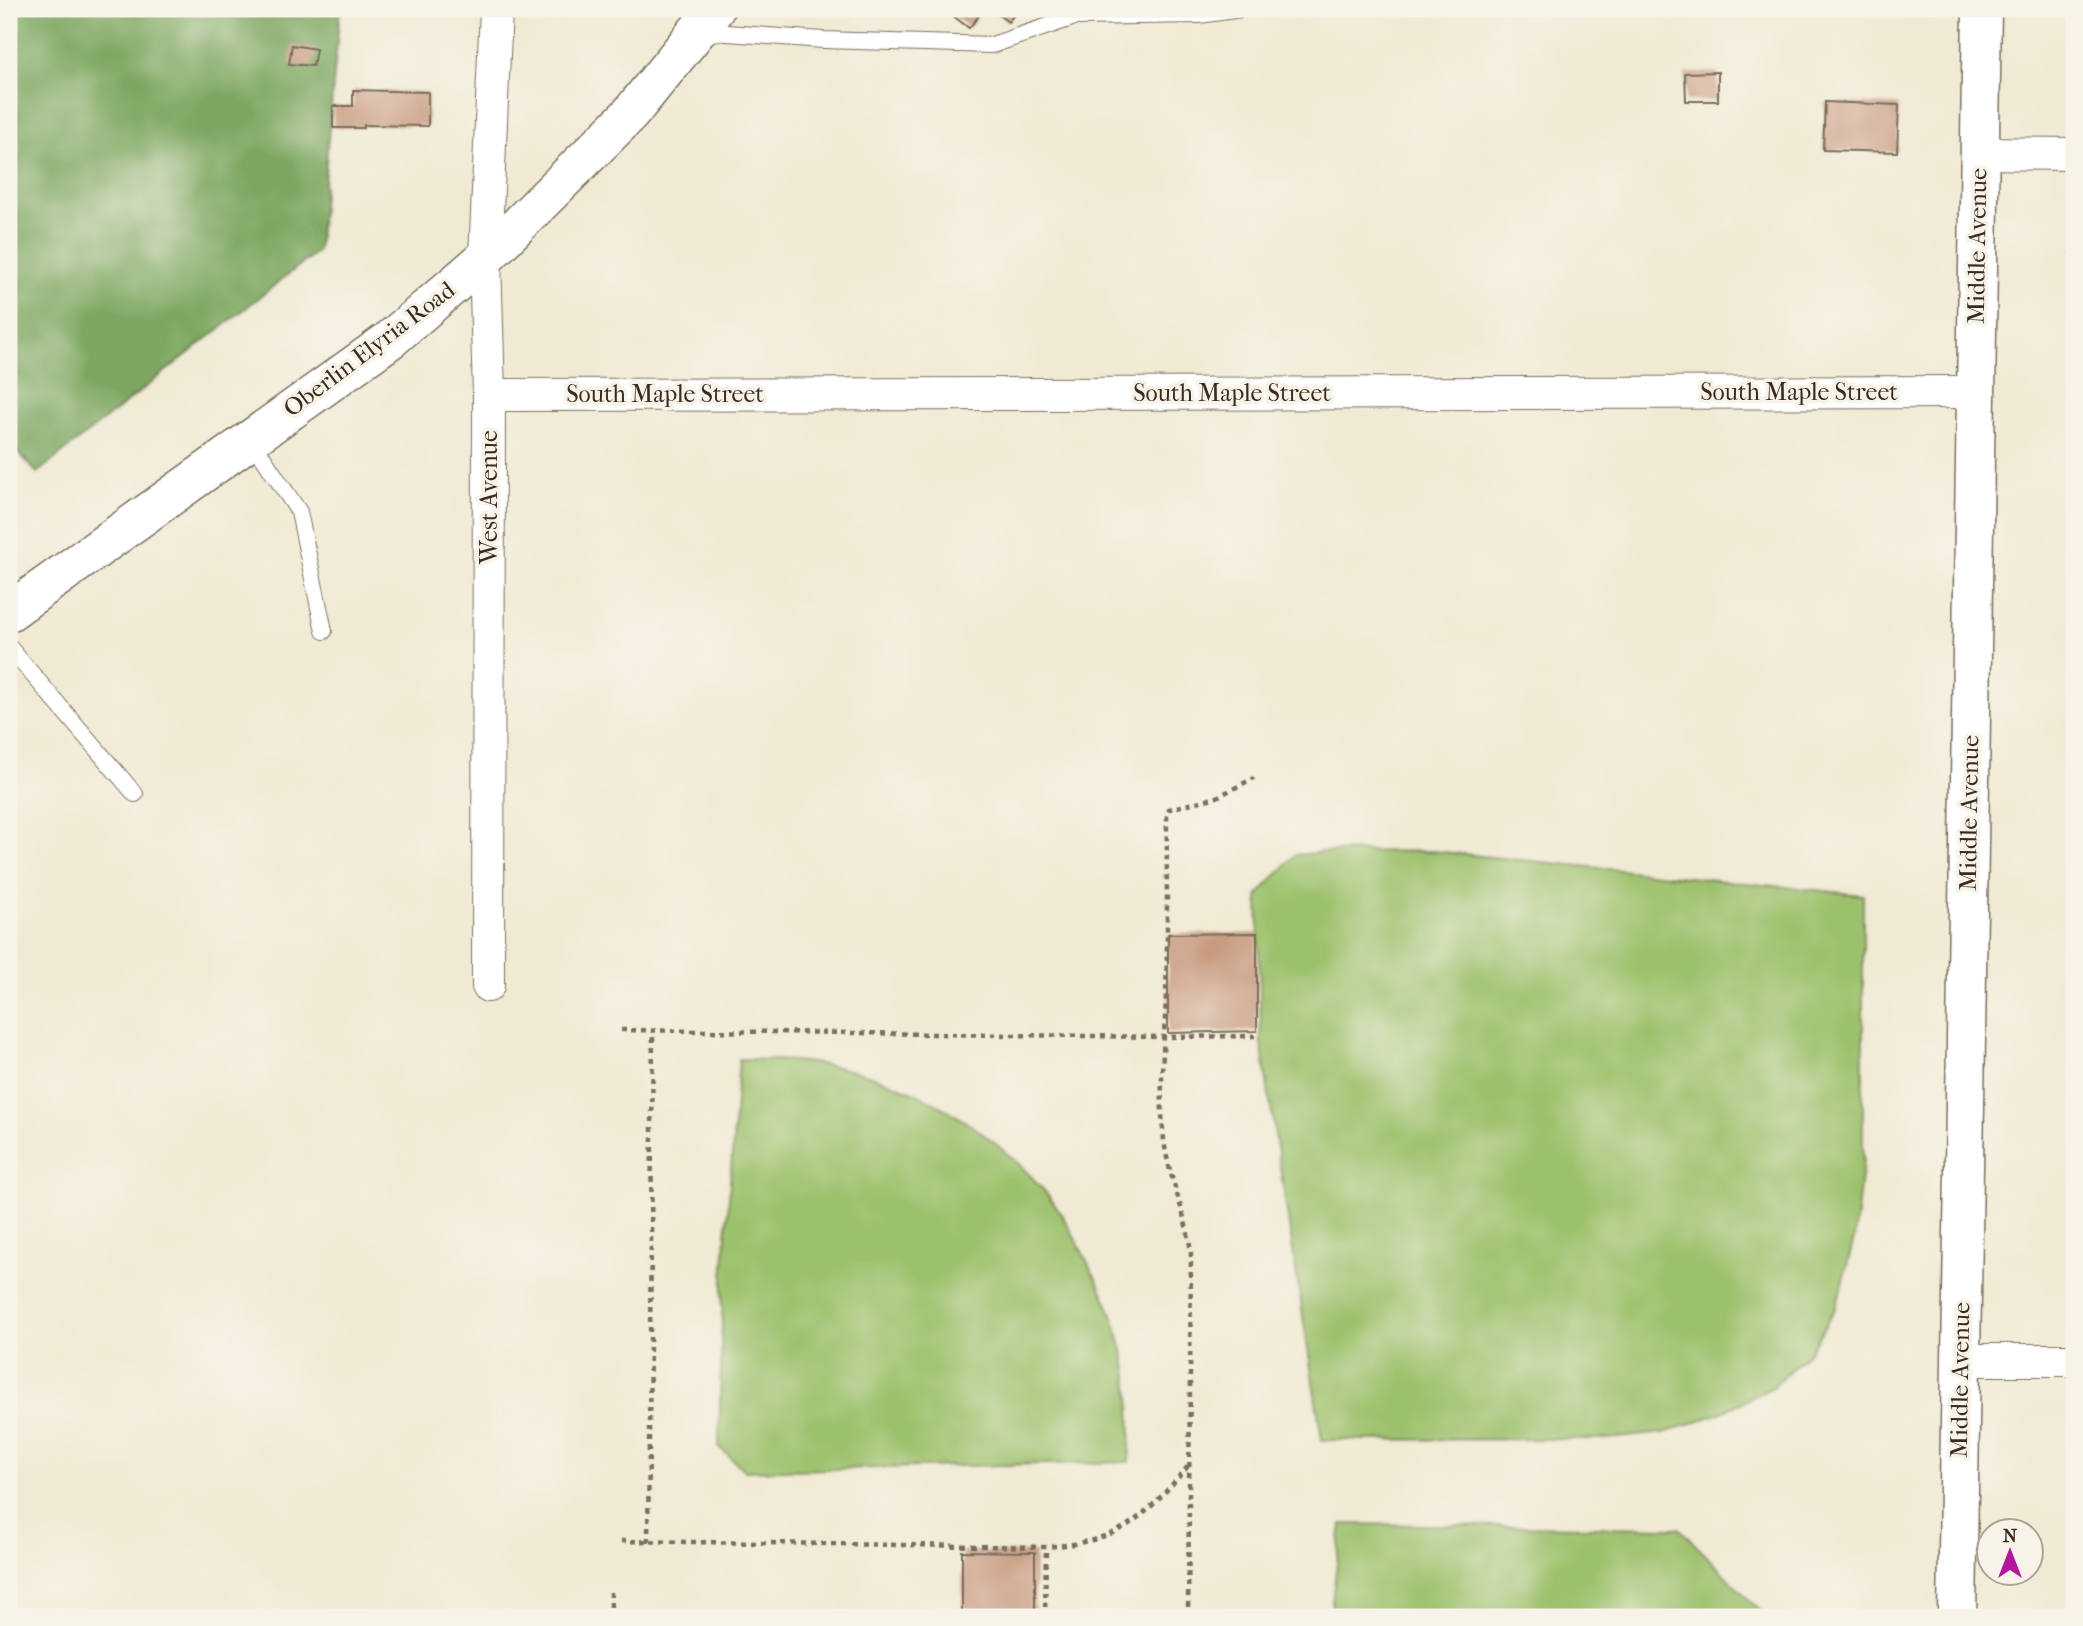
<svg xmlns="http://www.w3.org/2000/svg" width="2083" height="1626" font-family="'IM FELL French Canon',serif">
<rect width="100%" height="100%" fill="#f7f3e8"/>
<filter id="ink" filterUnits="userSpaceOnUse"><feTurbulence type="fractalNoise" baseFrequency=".0143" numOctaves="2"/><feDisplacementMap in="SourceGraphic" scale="14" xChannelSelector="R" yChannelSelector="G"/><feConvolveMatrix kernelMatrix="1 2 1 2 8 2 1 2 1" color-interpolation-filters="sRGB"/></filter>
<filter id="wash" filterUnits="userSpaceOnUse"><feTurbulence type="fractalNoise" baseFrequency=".00686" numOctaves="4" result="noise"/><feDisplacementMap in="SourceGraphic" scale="28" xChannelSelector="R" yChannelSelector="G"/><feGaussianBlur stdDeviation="1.57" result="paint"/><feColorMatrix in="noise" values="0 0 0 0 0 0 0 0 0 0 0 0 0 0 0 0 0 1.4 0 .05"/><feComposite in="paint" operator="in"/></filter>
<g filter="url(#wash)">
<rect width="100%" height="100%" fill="#f0ead3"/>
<g fill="#9cc16c" stroke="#6c7645" stroke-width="2">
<path d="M1433 851 1863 895V1158L1854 1239 1836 1307 1809 1352 1773 1387 1720 1413 1664 1433 1607 1439 1322 1440 1261 1043 1258 895 1295 855 1324 852Z"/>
<path d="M739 1059C775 1060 811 1060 845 1069 923 1087 995 1133 1046 1193 1064 1215 1077 1242 1090 1267 1108 1301 1123 1338 1128 1377 1132 1405 1131 1434 1129 1462L745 1471 719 1447 723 1279Z"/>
<path d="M1342 1524 1679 1528 1766 1617H1330Z"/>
</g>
<path fill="#7da760" stroke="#5c683f" stroke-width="2" d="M9 9H340L318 251 37 473 9 443Z"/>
<g id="blocks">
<g fill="#c89b81">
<path d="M944 9H984L969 28Z"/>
<path d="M991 9H1019L1008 22Z"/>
<path d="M292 45 316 49 313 66 289 64Z"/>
<path d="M1718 72V101H1686L1685 73Z"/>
<path d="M353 90 428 92V126L364 125V128H333V106H353Z"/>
<path d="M1825 102 1899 105 1897 152 1823 150Z"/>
<path d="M1257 933V1031L1168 1033V934Z"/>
<path d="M962 1551 1035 1552V1612H1038L1039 1617H962Z"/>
</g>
</g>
</g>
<g filter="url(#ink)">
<use href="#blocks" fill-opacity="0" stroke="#7a6d5d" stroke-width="2"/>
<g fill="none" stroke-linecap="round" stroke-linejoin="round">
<defs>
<g id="lane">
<path d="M699 31 823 40 992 45 1075 17 1199 15 1241 9"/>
<path d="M250 438 299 512 324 631"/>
<path d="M9 647 135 794"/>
</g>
<g id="street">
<path d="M1979 153 2074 154"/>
<path d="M489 395 1975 392"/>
<path d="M488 986 489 395 485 258 496 9"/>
<path d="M1960 1360H2074"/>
</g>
<g id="secondary">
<path d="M9 612 391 339 485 258 630 114 715 9"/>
<path d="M1957 1617 1982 9"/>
</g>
</defs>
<use href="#lane" stroke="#7a6d5d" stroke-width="18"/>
<use href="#street" stroke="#7a6d5d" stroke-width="34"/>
<use href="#secondary" stroke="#7a6d5d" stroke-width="41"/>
<g stroke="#7a6d5d" stroke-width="4.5" stroke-dasharray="5 5" stroke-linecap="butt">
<path d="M2072 209V258"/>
<path d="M621 1030 1164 1037 1255 1036"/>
<path d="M621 1541 1046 1547C1122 1541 1141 1521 1189 1465"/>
<path d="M648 1542 653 1031"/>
<path d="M611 1617V1590"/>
<path d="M1045 1617 1046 1547"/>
<path d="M1188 1617 1191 1254C1187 1214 1169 1180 1164 1140 1160 1105 1162 1070 1164 1034 1169 962 1166 888 1167 816L1169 809 1217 797 1254 778"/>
</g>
<use href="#lane" stroke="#fff" stroke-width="16"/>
<use href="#street" stroke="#fff" stroke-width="32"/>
<use href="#secondary" stroke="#fff" stroke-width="38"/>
</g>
</g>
<g text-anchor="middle" stroke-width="7" stroke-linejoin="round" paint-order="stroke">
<g font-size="24" fill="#3b2a1e" stroke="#f7f3e8">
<text transform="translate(1977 246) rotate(-89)" y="8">Middle Avenue</text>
<text transform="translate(369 349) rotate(-37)" y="8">Oberlin Elyria Road</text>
<text x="1799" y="400">South Maple Street</text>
<text x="1232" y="401">South Maple Street</text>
<text x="665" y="402">South Maple Street</text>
<text transform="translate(489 497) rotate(-90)" y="8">West Avenue</text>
<text transform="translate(1969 813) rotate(-89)" y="8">Middle Avenue</text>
<text transform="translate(1960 1380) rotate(-89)" y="8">Middle Avenue</text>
</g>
</g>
<rect width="2083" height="1626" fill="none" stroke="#f7f3e8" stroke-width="35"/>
<g transform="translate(2010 1552)"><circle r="33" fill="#f7f3e8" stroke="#aca397" stroke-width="2"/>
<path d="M0-5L12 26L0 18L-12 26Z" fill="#b5179e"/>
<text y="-10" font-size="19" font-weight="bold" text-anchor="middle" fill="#3b2a1e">N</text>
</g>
</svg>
